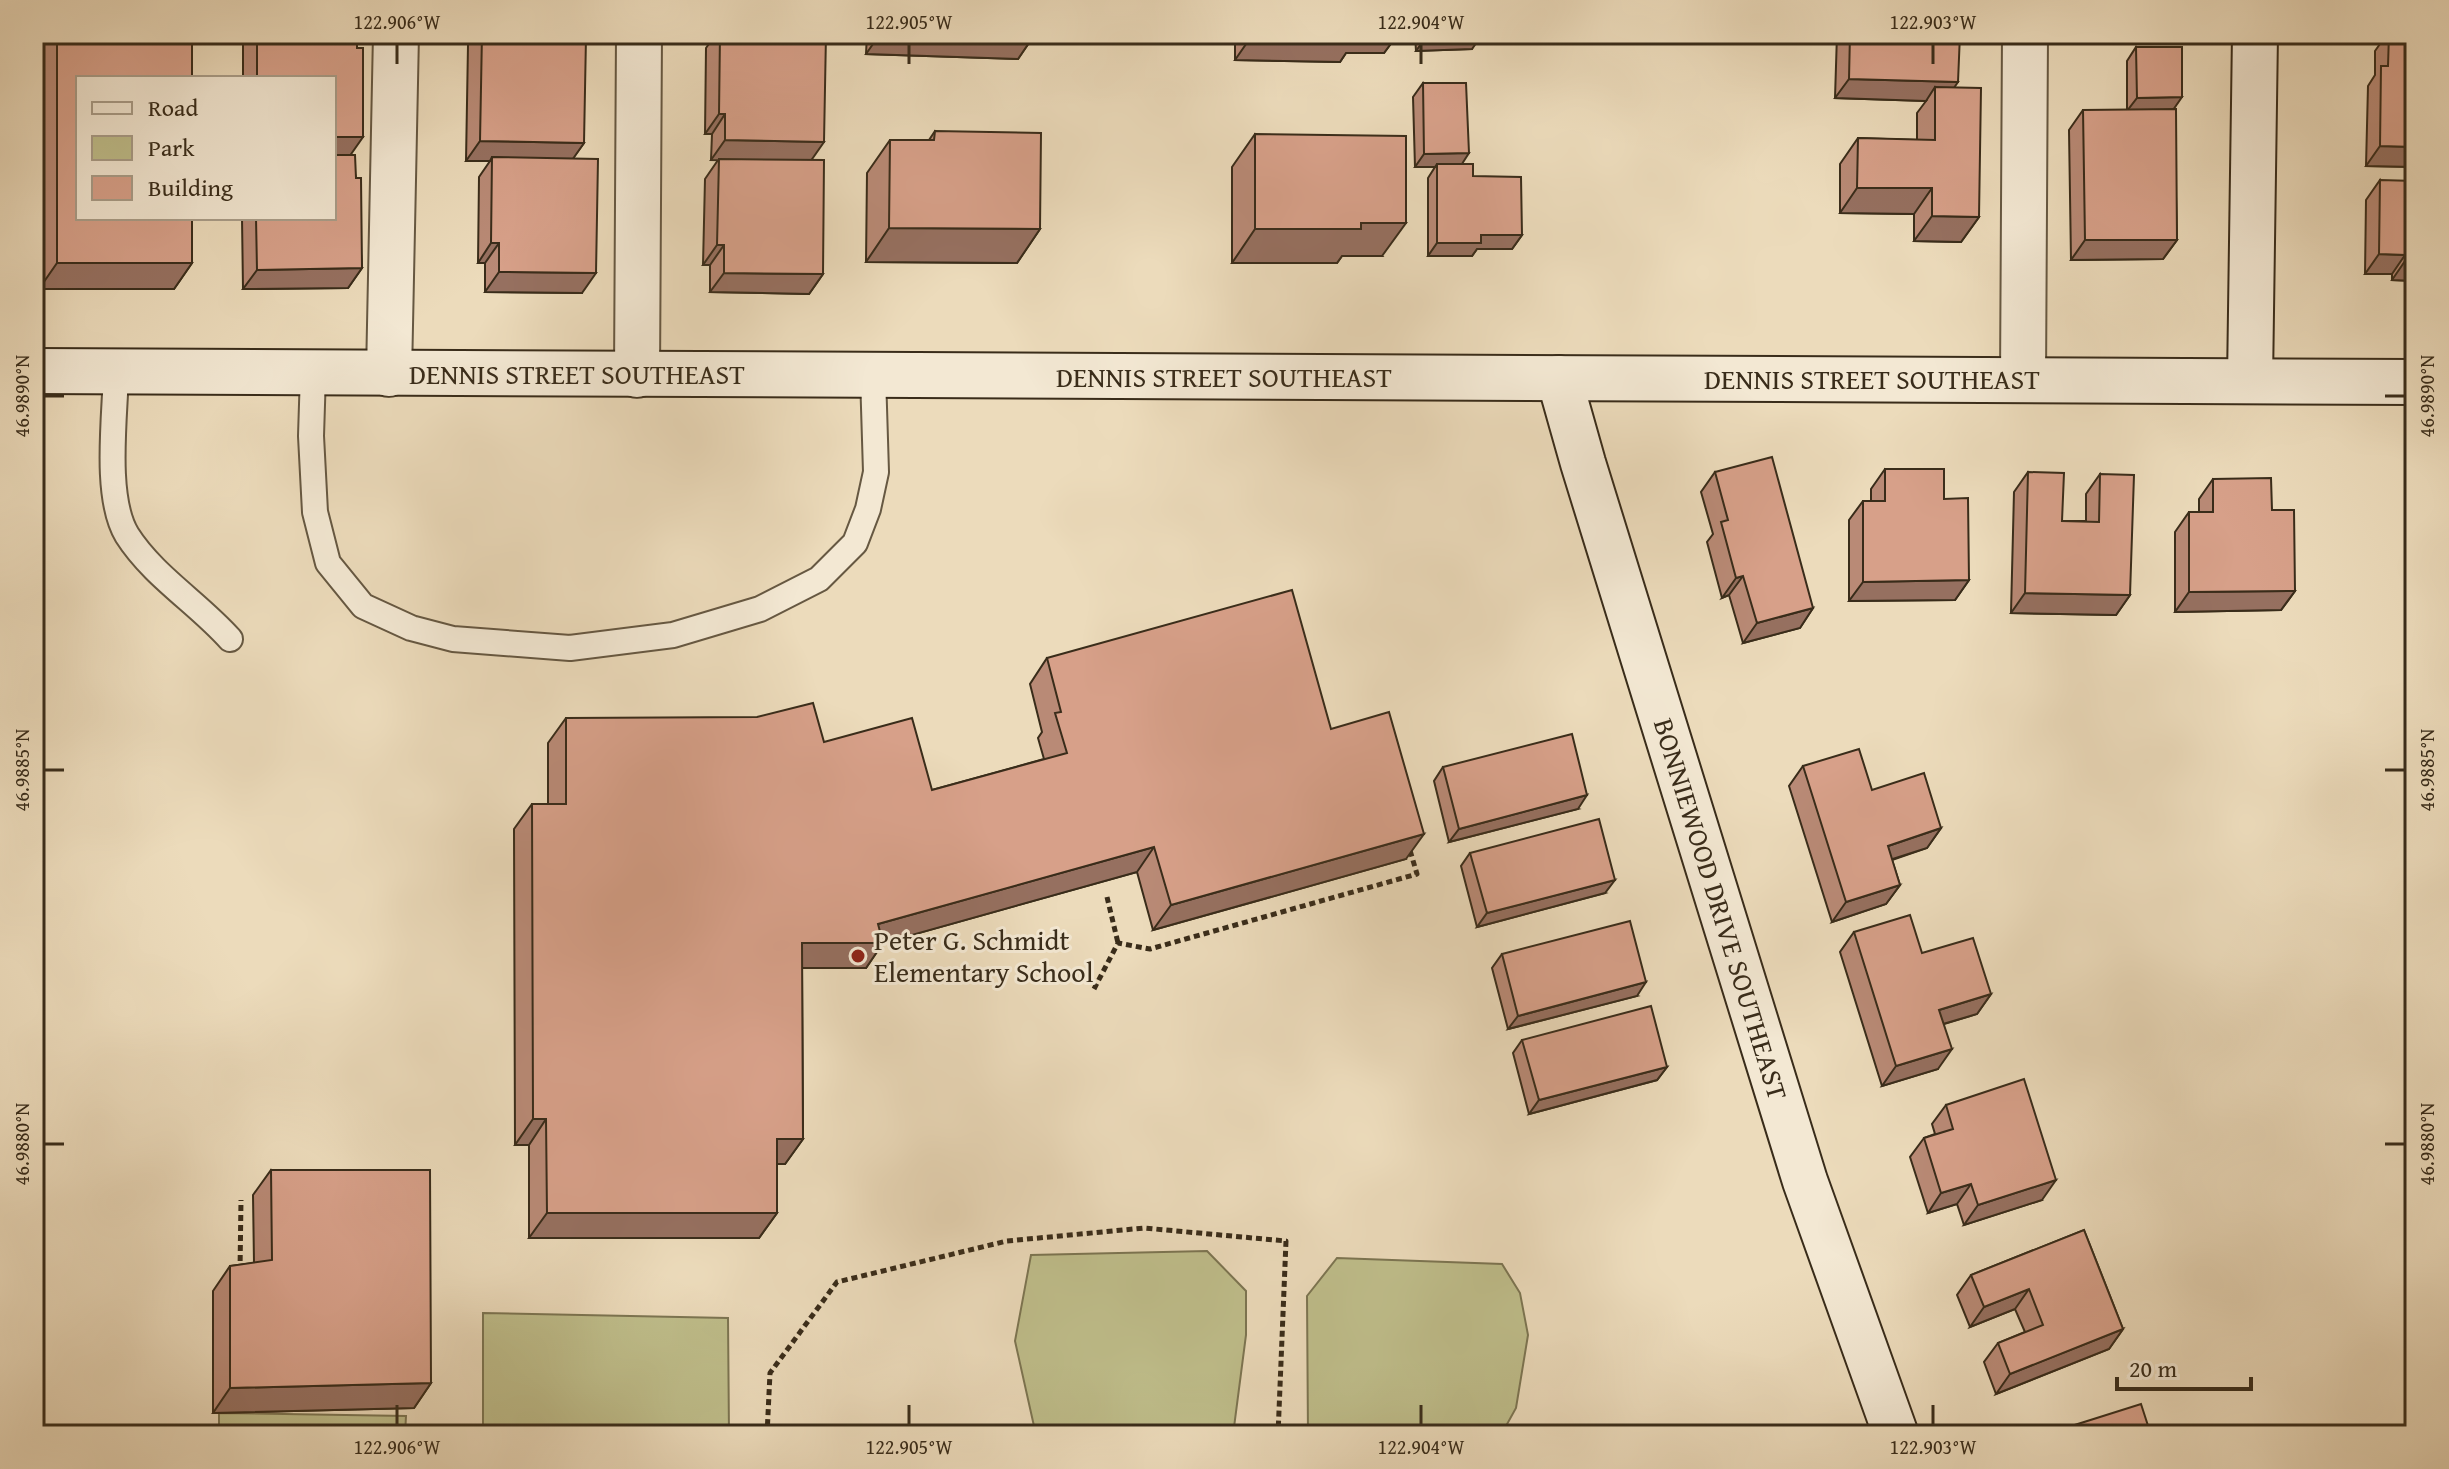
<svg xmlns="http://www.w3.org/2000/svg" width="2449" height="1469" font-family="'Gentium Book Plus',serif">
<rect width="100%" height="100%" fill="#ecdbbb"/>
<filter id="stains"><feTurbulence type="fractalNoise" baseFrequency=".0025" numOctaves="4"/><feColorMatrix values="0 0 0 0 .2 0 0 0 0 .09 0 0 0 0 .02 0 0 0 .5 -.17"/></filter>
<radialGradient id="worn" r=".72"><stop offset=".6" stop-color="#630" stop-opacity="0"/><stop offset="1" stop-color="#630" stop-opacity=".3"/></radialGradient>
<g fill="#bfbe8b" stroke="#7c7552" stroke-width="2">
<path d="M1207 1251 1246 1291V1335L1233 1435H1036L1015 1341 1031 1255Z"/>
<path d="M1337 1258 1502 1264 1520 1293 1528 1335 1516 1408 1501 1435H1308L1307 1296Z"/>
<path d="M483 1313 728 1318 729 1435H483Z"/>
<path d="M219 1413 406 1416 405 1435H219Z"/>
</g>
<g fill="none" stroke-linecap="round" stroke-linejoin="round">
<defs>
<g id="lane">
<path d="M116 372C115 416 104 497 127 535 153 576 198 603 230 639"/>
<path d="M313 373 311 436 315 512 328 563 363 606 411 628 453 639 570 648 673 635 760 609 819 579 855 543 868 509 876 472 873 375"/>
</g>
<g id="street">
<path d="M389 374 396 34"/>
<path d="M637 375 639 34"/>
<path d="M2023 380 2025 34"/>
</g>
<g id="secondary">
<path d="M34 371 2415 382"/>
<path d="M1559 378 1583 463 1805 1181 1896 1435"/>
<path d="M2250 381 2255 34"/>
</g>
</defs>
<use href="#lane" stroke="#665842" stroke-width="28"/>
<use href="#street" stroke="#665842" stroke-width="48"/>
<use href="#secondary" stroke="#392c1a" stroke-width="48"/>
<g stroke="#392c1a" stroke-width="5" stroke-dasharray="6 4" stroke-linecap="butt">
<path d="M1107 897 1118 943"/>
<path d="M1094 989 1118 943 1150 949 1417 874 1409 847"/>
<path d="M240 1271 241 1200"/>
<path d="M767 1435 770 1373 837 1282 1007 1241 1144 1228 1286 1241 1278 1435"/>
</g>
<use href="#lane" stroke="#f3e8d3" stroke-width="24"/>
<use href="#street" stroke="#f3e8d3" stroke-width="44"/>
<use href="#secondary" stroke="#f3e8d3" stroke-width="44"/>
</g>
<g fill="#b98a76" stroke="#392c1a" stroke-width="2">
<path d="M39 34H192V263L174 289H39Z"/>
<path d="M250 34H357L350 155 356 178 362 268 348 288 243 289 242 218H334V78H243V44Z"/>
<path d="M476 34H558L584 143 573 158 582 293 485 292V263H478L479 177 490 161H466L468 45Z"/>
<path d="M716 34H826L811 160 823 274 809 294 710 292V265H703L705 179 718 160H711L712 134H705L706 48Z"/>
<path d="M867 34H1035L1018 59 866 54Z"/>
<path d="M1235 34H1398L1384 53H1346L1340 62 1235 60Z"/>
<path d="M1415 34H1477L1472 49 1416 51Z"/>
<path d="M1837 34H1960L1954 88 1979 217 1961 242 1914 241V214L1840 213V164L1858 138 1917 140V113L1926 101 1835 98Z"/>
<path d="M2387 34H2415V167L2366 166 2368 86 2375 75V51Z"/>
<path d="M2136 47 2174 109 2177 240 2163 259 2071 260 2069 130 2083 110H2127V61Z"/>
<path d="M1423 83 1461 164 1522 235 1512 249H1477L1472 256H1428V178L1435 167H1415L1413 97Z"/>
<path d="M935 131 1040 229 1017 263 866 262 867 173 890 140H929Z"/>
<path d="M1255 134 1382 256H1342L1337 263H1232V167Z"/>
<path d="M2380 180 2415 281 2392 280V274H2365L2366 200Z"/>
<path d="M1885 469 1944 499 1969 580 1955 600 1849 601V520L1863 501H1871V489Z"/>
<path d="M1715 472 1813 608 1800 628 1743 643 1729 595 1722 598 1707 542 1713 534 1701 492Z"/>
<path d="M2028 472 2062 521H2086V494L2100 474 2130 595 2116 615 2011 613 2014 492Z"/>
<path d="M2213 479 2272 510 2295 591 2281 610 2175 612V532L2189 512H2199V499Z"/>
<path d="M1047 658 1331 729 1406 859 1153 930 1137 872 883 943 866 968H802L803 1139 785 1164H777V1213L759 1238H529V1145H515L514 829 532 804H548V743L566 718 824 742 932 790 1044 759 1038 738 1042 732 1030 684Z"/>
<path d="M1803 766 1872 790 1941 828 1927 848 1892 860 1900 885 1886 904 1832 922 1789 786Z"/>
<path d="M1443 767 1578 809 1449 842 1434 781Z"/>
<path d="M1470 853 1605 893 1477 927 1461 866Z"/>
<path d="M1854 932 1922 953 1991 994 1977 1014 1944 1024 1938 1069 1882 1086 1840 952Z"/>
<path d="M1502 954 1637 996 1508 1029 1492 968Z"/>
<path d="M1522 1040 1667 1067 1657 1080 1529 1114 1513 1053Z"/>
<path d="M1946 1105 2042 1200 1964 1225 1957 1204 1928 1213 1910 1157 1924 1138 1935 1134 1932 1124Z"/>
<path d="M271 1170 431 1383 414 1408 213 1413V1291L230 1266 254 1263 253 1195Z"/>
<path d="M2084 1230 2123 1329 2109 1349 1996 1394 1984 1362 1998 1343 2025 1332 2015 1309 1970 1327 1957 1295 1971 1275Z"/>
</g>
<g fill="#967060" stroke="#392c1a" stroke-width="2">
<path d="M880 34H1035L1018 59 866 54Z"/>
<path d="M1253 34H1398L1384 53H1346L1340 62 1235 60Z"/>
<path d="M1477 42 1472 49 1416 51 1421 44Z"/>
<path d="M1849 79 1958 82 1945 101 1935 87 1926 101 1835 98Z"/>
<path d="M2182 97 2173 110 2127 111 2137 98Z"/>
<path d="M719 114H725L712 134H705Z"/>
<path d="M334 137H363L349 157H334Z"/>
<path d="M725 140 824 142 810 162 711 160Z"/>
<path d="M480 141 584 143 570 163 492 157 490 161H466Z"/>
<path d="M2380 146 2415 147V167L2366 166Z"/>
<path d="M1469 153 1460 167 1437 164 1435 167H1415L1424 154Z"/>
<path d="M1857 188H1932L1914 214 1840 213Z"/>
<path d="M1932 216 1979 217 1961 242 1914 241Z"/>
<path d="M1361 223H1406L1382 256H1342L1337 263H1232L1255 229Z"/>
<path d="M889 228 1040 229 1017 263 866 262Z"/>
<path d="M1481 235H1522L1512 249H1477L1472 256H1428L1437 243Z"/>
<path d="M2085 240H2177L2163 259 2071 260Z"/>
<path d="M491 243H499L485 263H478Z"/>
<path d="M717 245H724L710 265H703Z"/>
<path d="M2379 254 2405 255 2392 274H2365Z"/>
<path d="M2405 261H2415V281L2392 280Z"/>
<path d="M57 263H192L174 289H39Z"/>
<path d="M362 268 348 288 243 289 257 270Z"/>
<path d="M499 272 596 273 582 293 485 292Z"/>
<path d="M724 273 823 274 809 294 710 292Z"/>
<path d="M1743 576 1729 595 1722 598 1736 578Z"/>
<path d="M1969 580 1955 600 1849 601 1863 582Z"/>
<path d="M2295 591 2281 610 2175 612 2189 592Z"/>
<path d="M2025 593 2130 595 2116 615 2011 613Z"/>
<path d="M1813 608 1800 628 1743 643 1757 623Z"/>
<path d="M1587 795 1578 809 1449 842 1459 829Z"/>
<path d="M1941 828 1927 848 1874 865 1888 846Z"/>
<path d="M1424 834 1406 859 1153 930 1171 905Z"/>
<path d="M1154 847 1137 872 883 943 866 968H785L802 943 878 924Z"/>
<path d="M1615 880 1605 893 1477 927 1487 913Z"/>
<path d="M1900 885 1886 904 1832 922 1846 902Z"/>
<path d="M1646 982 1637 996 1508 1029 1518 1016Z"/>
<path d="M1991 994 1977 1014 1926 1029 1939 1010Z"/>
<path d="M1952 1049 1938 1069 1882 1086 1896 1066Z"/>
<path d="M1667 1067 1657 1080 1529 1114 1539 1100Z"/>
<path d="M533 1119H546L529 1145H515Z"/>
<path d="M777 1139H803L785 1164H759Z"/>
<path d="M2056 1180 2042 1200 1964 1225 1978 1205Z"/>
<path d="M1971 1184 1957 1204 1928 1213 1941 1193Z"/>
<path d="M547 1213H777L759 1238H529Z"/>
<path d="M2029 1289 2015 1309 1970 1327 1984 1307Z"/>
<path d="M2123 1329 2109 1349 1996 1394 2010 1374Z"/>
<path d="M431 1383 414 1408 213 1413 230 1388Z"/>
</g>
<g fill="#d7a089" stroke="#392c1a" stroke-width="2">
<path d="M57 34H192V78H78V218H192V263H57Z"/>
<path d="M257 34H357V48H363V137H334V78H257Z"/>
<path d="M482 34H558V36L586 37 584 143 480 141Z"/>
<path d="M720 34H826L824 142 725 140V114H719Z"/>
<path d="M1421 34H1477V42L1421 44Z"/>
<path d="M1850 34H1960L1958 82 1849 79Z"/>
<path d="M2389 34H2415V147L2380 146 2381 66H2388Z"/>
<path d="M2136 47H2182V97L2137 98Z"/>
<path d="M1423 83H1466L1469 153 1424 154Z"/>
<path d="M1935 87 1981 88 1979 217 1932 216V188H1857L1858 138 1935 140Z"/>
<path d="M2176 109 2177 240H2085L2083 110Z"/>
<path d="M935 131 1041 133 1040 229 889 228 890 140H934Z"/>
<path d="M1255 134 1406 136V223H1361V229H1255Z"/>
<path d="M334 155H355L356 178H361L362 268 257 270 256 218H334Z"/>
<path d="M492 157 598 159 596 273 499 272V243H491Z"/>
<path d="M719 159 824 160 823 274 724 273V245H717Z"/>
<path d="M1437 164H1473V176L1521 177 1522 235H1481V243H1437Z"/>
<path d="M2380 180 2415 181V261H2405V255L2379 254Z"/>
<path d="M1772 457 1813 608 1757 623 1743 576 1736 578 1721 522 1728 520 1715 472Z"/>
<path d="M1885 469H1944V499L1968 498 1969 580 1863 582V501H1885Z"/>
<path d="M2028 472 2064 473 2062 521 2099 522 2100 474 2134 475 2130 595 2025 593Z"/>
<path d="M2271 478 2272 510H2294L2295 591 2189 592V512H2213V479Z"/>
<path d="M1292 590 1331 729 1389 712 1424 834 1171 905 1154 847 878 924 883 943H802L803 1139H777V1213H547L546 1119H533L532 804H566V718L757 717 813 703 824 742 912 718 932 790 1067 753 1055 713 1061 712 1047 658Z"/>
<path d="M1572 734 1587 795 1459 829 1443 767Z"/>
<path d="M1859 749 1872 790 1924 773 1941 828 1888 846 1900 885 1846 902 1803 766Z"/>
<path d="M1599 819 1615 880 1487 913 1470 853Z"/>
<path d="M1910 915 1922 953 1973 938 1991 994 1939 1010 1952 1049 1896 1066 1854 932Z"/>
<path d="M1630 921 1646 982 1518 1016 1502 954Z"/>
<path d="M1651 1006 1667 1067 1539 1100 1522 1040Z"/>
<path d="M2024 1079 2056 1180 1978 1205 1971 1184 1941 1193 1924 1138 1953 1129 1946 1105Z"/>
<path d="M271 1170H430L431 1383 230 1388V1266L272 1260Z"/>
<path d="M2084 1230 2123 1329 2010 1374 1998 1343 2043 1325 2029 1289 1984 1307 1971 1275Z"/>
<path d="M2141 1404 2151 1435H2064L2062 1429Z"/>
</g>
<path fill="none" stroke="#392c1a" stroke-width="3" d="M397 44V64M909 44V64M1421 44V64M1933 44V64M44 396H64M2385 396H2405M44 770H64M2385 770H2405M44 1144H64M2385 1144H2405M397 1405V1425M909 1405V1425M1421 1405V1425M1933 1405V1425"/>
<circle fill="#8f2418" stroke="#f3e8d3" stroke-width="3" cx="858" cy="956" r="8"/>
<g text-anchor="middle" stroke-width="6" stroke-linejoin="round" paint-order="stroke">
<g font-size="28" fill="#392c1a" stroke="#f3e8d3">
<text x="577" y="384">DENNIS STREET SOUTHEAST</text>
<text x="1224" y="387">DENNIS STREET SOUTHEAST</text>
<text x="1872" y="389">DENNIS STREET SOUTHEAST</text>
<text transform="translate(1721 909) rotate(73)" y="10">BONNIEWOOD DRIVE SOUTHEAST</text>
</g>
<g font-size="28" fill="#392c1a" stroke="#f3e8d3" text-anchor="start">
<text x="874" y="950">Peter G. Schmidt<tspan x="874" dy="32">Elementary School</tspan></text>
</g>
</g>
<rect width="2449" height="1469" fill="none" stroke="#ecdbbb" stroke-width="88"/>
<rect x="76" y="76" width="260" height="144" fill="#f3e8d3" stroke="#a99d89" stroke-width="2"/>
<rect x="92" y="102" width="40" height="12" fill="#f3e8d3" stroke="#a99d89" stroke-width="2"/>
<text x="148" y="116" font-size="24" fill="#392c1a">Road</text>
<rect x="92" y="136" width="40" height="24" fill="#bfbe8b" stroke="#a99d89" stroke-width="2"/>
<text x="148" y="156" font-size="24" fill="#392c1a">Park</text>
<rect x="92" y="176" width="40" height="24" fill="#d7a089" stroke="#a99d89" stroke-width="2"/>
<text x="148" y="196" font-size="24" fill="#392c1a">Building</text>
<path d="M2117 1377v12h134v-12" fill="none" stroke="#392c1a" stroke-width="4"/>
<text x="2129" y="1377" font-size="24" fill="#392c1a" stroke="#f3e8d3" stroke-width="6" paint-order="stroke">20 m</text>
<rect x="44" y="44" width="2361" height="1381" fill="none" stroke="#392c1a" stroke-width="3"/>
<g font-size="20" text-anchor="middle" fill="#392c1a">
<text x="397" y="29">122.906°W</text>
<text x="909" y="29">122.905°W</text>
<text x="1421" y="29">122.904°W</text>
<text x="1933" y="29">122.903°W</text>
<text transform="translate(22 396) rotate(-90)" y="7">46.9890°N</text>
<text transform="translate(2427 396) rotate(-90)" y="7">46.9890°N</text>
<text transform="translate(22 770) rotate(-90)" y="7">46.9885°N</text>
<text transform="translate(2427 770) rotate(-90)" y="7">46.9885°N</text>
<text transform="translate(22 1144) rotate(-90)" y="7">46.9880°N</text>
<text transform="translate(2427 1144) rotate(-90)" y="7">46.9880°N</text>
<text x="397" y="1454">122.906°W</text>
<text x="909" y="1454">122.905°W</text>
<text x="1421" y="1454">122.904°W</text>
<text x="1933" y="1454">122.903°W</text>
</g>
<rect width="100%" height="100%" filter="url(#stains)"/>
<rect width="100%" height="100%" fill="url(#worn)"/>
</svg>
